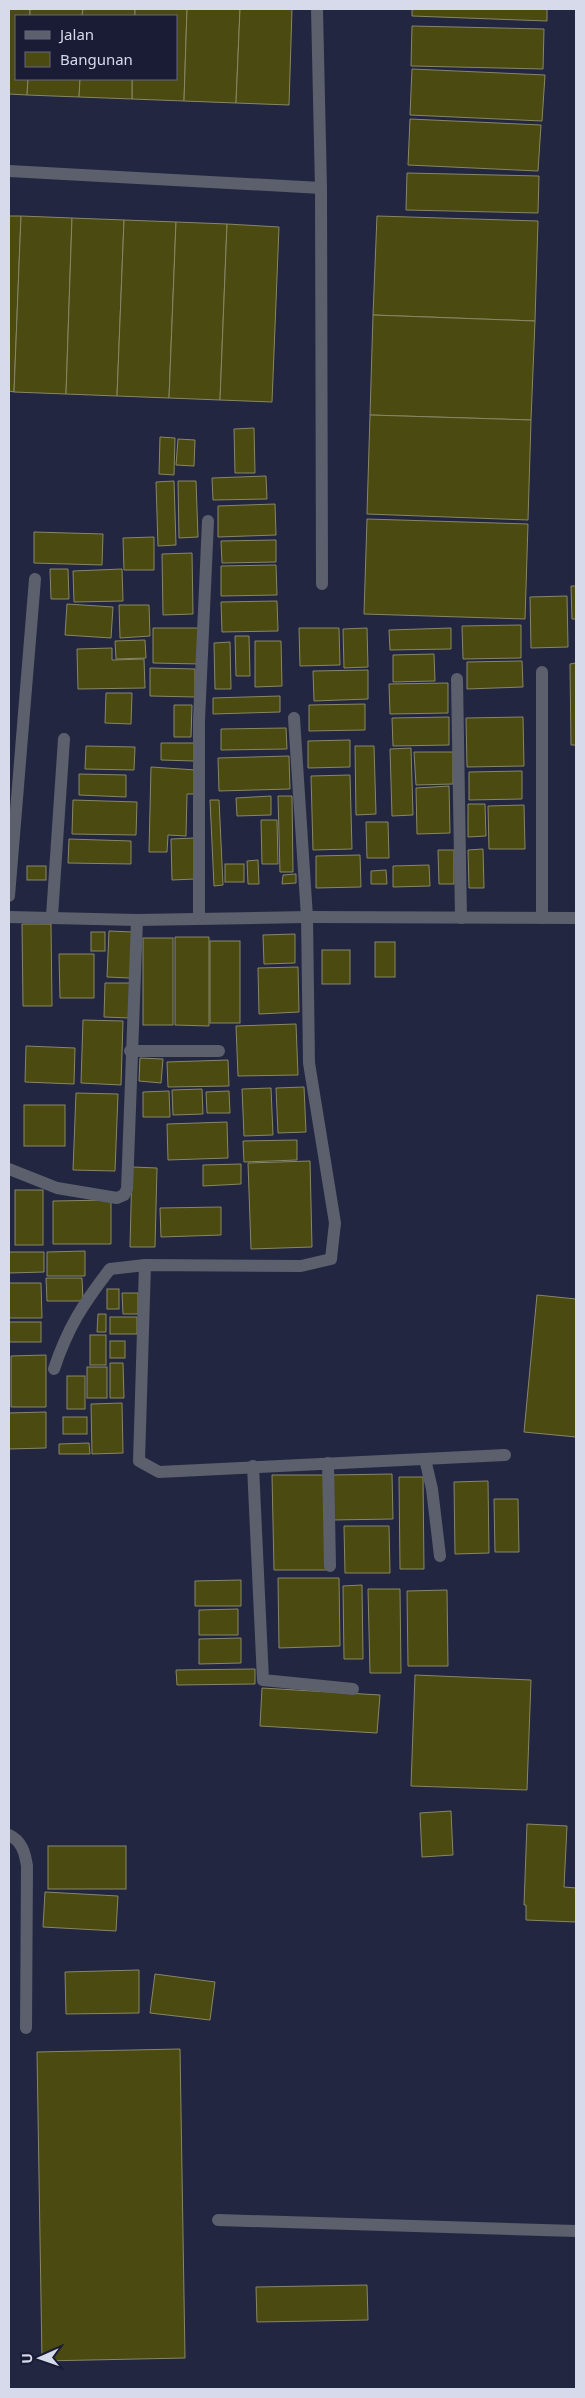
<svg xmlns="http://www.w3.org/2000/svg" width="585" height="2398" font-family="'Noto Sans',sans-serif">
<rect width="100%" height="100%" fill="#232640"/>
<g fill="#4b4a11" stroke="#878765">
<path d="M9 9H30V16H16V79H28L27 95 9 94Z"/>
<path d="M30 9H83L82 16H30Z"/>
<path d="M83 9H135V16H82Z"/>
<path d="M135 9H187L184 101 132 99V79H176V16H135Z"/>
<path d="M187 9H240L236 103 184 101Z"/>
<path d="M240 9H292L289 105 236 103Z"/>
<path d="M412 9H547V21L412 16Z"/>
<path d="M412 26 544 29 543 69 411 66Z"/>
<path d="M412 69 545 75 542 121 410 115Z"/>
<path d="M28 79H80L79 97 27 95Z"/>
<path d="M80 79H132V99L79 97Z"/>
<path d="M410 119 541 125 538 171 408 165Z"/>
<path d="M407 173 539 176 538 213 406 210Z"/>
<path d="M9 216H21L14 392 9 391Z"/>
<path d="M21 216 72 218 66 394 14 392Z"/>
<path d="M377 216 538 221 535 321 373 315Z"/>
<path d="M72 218 124 220 117 396 66 394Z"/>
<path d="M124 220 176 222 169 398 117 396Z"/>
<path d="M176 222 227 224 220 400 169 398Z"/>
<path d="M227 224 279 227 272 402 220 400Z"/>
<path d="M373 315 535 321 531 420 370 415Z"/>
<path d="M370 415 531 420 528 520 367 514Z"/>
<path d="M254 428 255 473H235L234 429Z"/>
<path d="M160 437 175 438 174 475 159 474Z"/>
<path d="M178 439 195 440 194 466 176 465Z"/>
<path d="M266 476 267 499 213 500 212 478Z"/>
<path d="M174 481 176 545 158 546 156 482Z"/>
<path d="M178 481H196L198 537 179 538Z"/>
<path d="M275 504 276 535 218 537V506Z"/>
<path d="M367 519 528 524 525 619 364 614Z"/>
<path d="M34 532 103 534 102 565 34 563Z"/>
<path d="M154 537V570H124L123 538Z"/>
<path d="M276 540V562L222 563 221 541Z"/>
<path d="M192 553 193 614 163 615 162 554Z"/>
<path d="M276 565 277 595 221 596V566Z"/>
<path d="M50 569H68L69 599H51Z"/>
<path d="M122 569 123 601 74 602 73 571Z"/>
<path d="M571 586H576V619H572Z"/>
<path d="M567 596 568 647 531 648 530 597Z"/>
<path d="M277 601 278 631 222 632 221 602Z"/>
<path d="M67 604 113 607 111 638 65 635Z"/>
<path d="M119 605H149L150 636 120 638Z"/>
<path d="M521 625V658L463 659 462 626Z"/>
<path d="M153 628H200V664L153 663Z"/>
<path d="M299 628H339L340 665 300 666Z"/>
<path d="M367 628 368 667 344 668 343 629Z"/>
<path d="M451 628V649L390 650 389 630Z"/>
<path d="M235 636H249L250 676H236Z"/>
<path d="M145 640 146 658 116 659 115 641Z"/>
<path d="M255 641H281L282 686 255 687Z"/>
<path d="M230 642 231 689H215L214 643Z"/>
<path d="M112 648V660L144 659 145 688 78 689 77 649Z"/>
<path d="M434 654 435 681 393 682V655Z"/>
<path d="M522 661 523 687 467 689V662Z"/>
<path d="M576 663V745H571L570 664Z"/>
<path d="M150 668 195 669V697L150 696Z"/>
<path d="M368 670V699L314 701 313 671Z"/>
<path d="M448 683V713L390 714 389 684Z"/>
<path d="M106 693H132L131 724 105 723Z"/>
<path d="M280 696V712L213 714V698Z"/>
<path d="M365 704V730L309 731V705Z"/>
<path d="M174 705H192L191 737H174Z"/>
<path d="M449 717V745L393 746 392 718Z"/>
<path d="M523 717 524 766 467 767 466 718Z"/>
<path d="M286 728 287 749 221 750V729Z"/>
<path d="M350 740V767L308 768V741Z"/>
<path d="M161 743H194V761L161 760Z"/>
<path d="M86 746 135 747 134 770 85 769Z"/>
<path d="M355 746H374L376 814 356 815Z"/>
<path d="M411 748 413 815 392 816 390 749Z"/>
<path d="M414 752H453V784L416 785Z"/>
<path d="M289 756 290 789 219 791 218 758Z"/>
<path d="M151 767 196 770 195 794H187L186 836 168 835 167 852H149Z"/>
<path d="M522 771V799L469 800V772Z"/>
<path d="M79 774 126 775V797L79 795Z"/>
<path d="M350 775 352 849 313 850 311 776Z"/>
<path d="M449 786 450 833 417 834 416 788Z"/>
<path d="M271 796V815L237 816 236 798Z"/>
<path d="M278 796H292L293 872H280Z"/>
<path d="M73 800 137 802 136 835 72 834Z"/>
<path d="M210 800H219L223 885 214 886Z"/>
<path d="M468 804H485L486 836 468 837Z"/>
<path d="M524 805 525 849H489L488 806Z"/>
<path d="M261 820H277L278 864H262Z"/>
<path d="M366 822H388L389 858H367Z"/>
<path d="M194 838 195 879 172 880 171 839Z"/>
<path d="M69 839 131 841V864L68 863Z"/>
<path d="M483 849 484 888H469L468 850Z"/>
<path d="M438 850H454V884H439Z"/>
<path d="M360 855 361 887 316 888V856Z"/>
<path d="M258 860 259 884H248L247 861Z"/>
<rect x="225" y="864" width="19" height="18"/>
<path d="M429 865 430 886 393 887V866Z"/>
<rect x="27" y="866" width="19" height="14"/>
<path d="M386 870 387 884H371V871Z"/>
<path d="M296 874V883L282 884 283 875Z"/>
<path d="M22 924H51L52 1006H23Z"/>
<path d="M109 931 133 932 130 978 107 977Z"/>
<rect x="91" y="932" width="14" height="19"/>
<path d="M295 934V963L264 964 263 935Z"/>
<path d="M175 937H209V1026L175 1025Z"/>
<rect x="143" y="938" width="30" height="87"/>
<rect x="210" y="941" width="30" height="82"/>
<rect x="375" y="942" width="20" height="35"/>
<rect x="322" y="950" width="28" height="34"/>
<path d="M59 954H94V998H60Z"/>
<path d="M298 967 299 1012 259 1014 258 968Z"/>
<path d="M105 983H131L129 1018 104 1017Z"/>
<path d="M83 1020 123 1021 121 1085 81 1083Z"/>
<path d="M296 1024 298 1075 238 1076 236 1026Z"/>
<path d="M26 1046 75 1048 74 1084 25 1082Z"/>
<path d="M140 1058 163 1059 161 1083 139 1081Z"/>
<path d="M228 1060 229 1086 168 1087 167 1062Z"/>
<path d="M304 1087 306 1132 278 1133 276 1088Z"/>
<path d="M271 1088 273 1135 244 1136 242 1089Z"/>
<path d="M202 1089 203 1114 173 1115 172 1090Z"/>
<path d="M169 1091 170 1117H143V1092Z"/>
<path d="M229 1091 230 1113H207L206 1092Z"/>
<path d="M76 1093 118 1094 115 1171 73 1170Z"/>
<rect x="24" y="1105" width="41" height="41"/>
<path d="M227 1122 228 1158 168 1160 167 1124Z"/>
<path d="M297 1140V1160L244 1162 243 1141Z"/>
<path d="M310 1161 312 1247 251 1249 248 1163Z"/>
<path d="M241 1164V1184L203 1186V1165Z"/>
<path d="M132 1167 157 1168 155 1247H130Z"/>
<rect x="15" y="1190" width="28" height="55"/>
<path d="M111 1200V1244H53V1201Z"/>
<path d="M221 1207V1235L161 1237 160 1208Z"/>
<path d="M85 1251V1276H47V1252Z"/>
<path d="M9 1252H44V1272L9 1273Z"/>
<path d="M46 1278H82L83 1301H47Z"/>
<path d="M9 1283H41L42 1318H9Z"/>
<rect x="107" y="1289" width="12" height="20"/>
<path d="M122 1293H138V1314H123Z"/>
<path d="M537 1295 576 1299V1437L524 1432Z"/>
<path d="M98 1314H106V1332H97Z"/>
<rect x="110" y="1317" width="27" height="17"/>
<rect x="9" y="1322" width="32" height="20"/>
<rect x="90" y="1335" width="16" height="30"/>
<rect x="110" y="1341" width="15" height="17"/>
<path d="M46 1355V1407H11V1356Z"/>
<path d="M110 1363H123L124 1398H110Z"/>
<rect x="87" y="1367" width="20" height="31"/>
<rect x="67" y="1376" width="18" height="33"/>
<path d="M122 1403 123 1453 92 1454 91 1404Z"/>
<path d="M46 1412V1448L9 1449V1413Z"/>
<rect x="63" y="1417" width="24" height="17"/>
<path d="M89 1443 90 1454H59V1444Z"/>
<path d="M392 1474 393 1519 332 1520 331 1475Z"/>
<path d="M272 1475H325L326 1570H274Z"/>
<path d="M399 1477H423L424 1569H400Z"/>
<path d="M488 1481 489 1553 455 1554 454 1482Z"/>
<path d="M494 1499H518L519 1552H495Z"/>
<path d="M344 1526H389L390 1573H345Z"/>
<path d="M278 1578H339L340 1646 279 1648Z"/>
<path d="M241 1580V1606H195V1581Z"/>
<path d="M362 1585 363 1659H344L343 1586Z"/>
<path d="M368 1589H400L401 1673H370Z"/>
<path d="M447 1590 448 1666H408L407 1591Z"/>
<path d="M238 1609V1635H199V1610Z"/>
<path d="M241 1638V1663L199 1664V1639Z"/>
<path d="M255 1669V1684L177 1685 176 1670Z"/>
<path d="M415 1675 531 1680 527 1790 411 1786Z"/>
<path d="M262 1688 380 1695 377 1733 260 1726Z"/>
<path d="M451 1811 453 1855 422 1857 420 1813Z"/>
<path d="M527 1824 567 1826 564 1887 576 1888V1922L526 1920V1905H524Z"/>
<rect x="48" y="1846" width="78" height="43"/>
<path d="M45 1892 118 1896 116 1931 43 1927Z"/>
<path d="M139 1970V2013L66 2014 65 1972Z"/>
<path d="M155 1974 215 1982 210 2020 150 2013Z"/>
<path d="M180 2049 185 2358 42 2361 37 2052Z"/>
<path d="M367 2285 368 2320 257 2322 256 2287Z"/>
</g>
<g fill="none" stroke-linecap="round" stroke-linejoin="round">
<g stroke="#5c5f6c" stroke-width="12">
<path d="M9 171 321 188 317 9"/>
<path d="M321 188 322 584"/>
<path d="M542 672V918"/>
<path d="M457 679 461 918"/>
<path d="M294 718 307 917 309 1063 335 1223 331 1259 301 1266 145 1265 139 1461 159 1472 505 1455"/>
<path d="M9 896 35 579"/>
<path d="M52 916 64 739"/>
<path d="M9 917 137 920 307 917 576 918"/>
<path d="M199 918V720L208 521"/>
<path d="M130 1051H219"/>
<path d="M9 1169 57 1188 117 1198 124 1195 127 1189 137 920"/>
<path d="M54 1369C68 1327 83 1304 110 1269L145 1265"/>
<path d="M425 1459 432 1489 440 1556"/>
<path d="M328 1463 330 1566"/>
<path d="M253 1466 263 1680 353 1689"/>
<path d="M9 1835C22 1841 25 1853 27 1866L26 2028"/>
<path d="M218 2220 576 2231"/>
</g>
</g>
<rect width="585" height="2398" fill="none" stroke="#d6daeb" stroke-width="20"/>
<rect x="15" y="15" width="162" height="65" fill="#1a1c36" stroke="#65687e"/>
<rect x="25" y="31" width="25" height="8" fill="#5c5f6c" stroke="#65687e"/>
<text x="60" y="40" font-size="15" fill="#d6daeb">Jalan</text>
<rect x="25" y="52" width="25" height="15" fill="#4b4a11" stroke="#65687e"/>
<text x="60" y="65" font-size="15" fill="#d6daeb">Bangunan</text>
<g transform="translate(40 2358) rotate(268)" stroke="#1a1c36" stroke-width="4" paint-order="stroke">
<path d="M0-4L9 19L0 12L-9 19Z" fill="#d6daeb"/>
<text y="-8" font-size="14" font-weight="bold" text-anchor="middle" fill="#d6daeb">U</text>
</g>
</svg>
